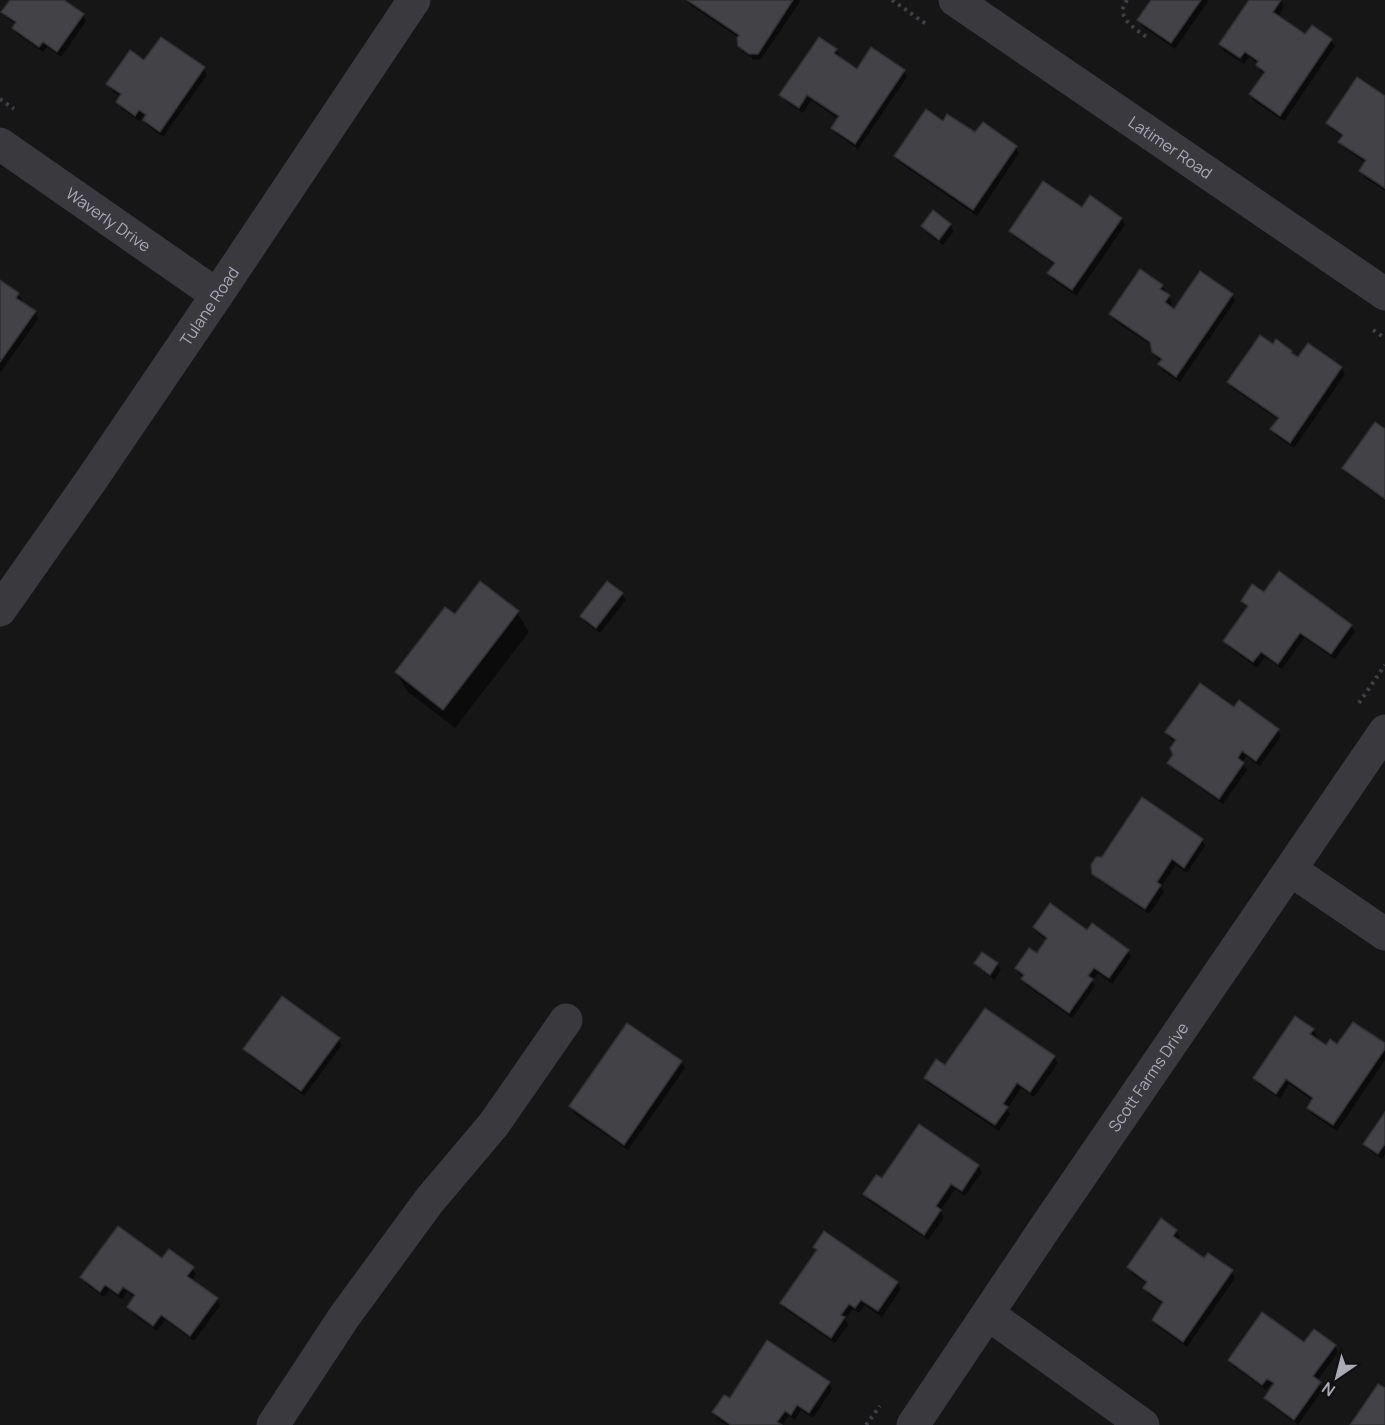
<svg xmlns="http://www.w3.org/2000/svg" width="1385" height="1425" font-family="Manrope,sans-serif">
<rect width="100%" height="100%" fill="#161617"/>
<g fill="#0007">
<path d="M12 0H61L83 15 86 21 61 57 47 47 43 52 17 34 13 28 16 25 7 18 3 12Z"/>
<path d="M687 0H801L761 59 754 60 743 52 739 45V38L690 5Z"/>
<path d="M1152 0H1209L1175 49 1142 26 1139 20Z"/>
<path d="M1251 0H1281L1284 6 1278 17 1306 36 1331 40 1335 46 1284 121 1254 101 1251 95 1265 74 1261 72 1257 65 1258 64 1249 57 1244 64 1224 51 1221 44Z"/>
<path d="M836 50 840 56 839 58 857 71H904L907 77 858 149 836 134 832 128 838 119 811 100 803 113 785 101 781 95Z"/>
<path d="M144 62 203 68 207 75 163 137 148 126 144 120 146 118 143 115 139 121 121 108 117 102 121 97 112 91 108 84Z"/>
<path d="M1385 98V191L1364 177 1361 171 1366 163 1344 148 1340 142 1343 137 1331 129 1328 123Z"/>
<path d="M944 123 1016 147 1019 153 977 216 899 162 895 156Z"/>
<path d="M1082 209 1121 219 1125 225 1076 296 1053 280 1049 273 1055 265 1014 237 1011 231Z"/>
<path d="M950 225 954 231 943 245 927 233 923 226Z"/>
<path d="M0 281 18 294 22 300 20 302 35 312 38 319 0 373Z"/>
<path d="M1162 286 1166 292 1164 294 1168 296 1172 303 1169 307 1174 311 1232 295 1235 301 1180 382 1163 371 1160 364 1162 361 1157 359 1153 352 1152 346 1115 321 1111 315Z"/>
<path d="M1308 345 1341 368 1345 374 1294 448 1276 436 1272 429 1279 420 1232 388 1228 382 1291 352 1294 357 1298 359Z"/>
<path d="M1385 431V501L1348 474 1344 468Z"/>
<path d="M622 594 626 600 600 633 585 622 582 616Z"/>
<path d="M1265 594 1351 626 1355 632 1335 659 1304 638 1282 669 1265 657 1257 668 1229 647 1225 641 1248 609 1242 601Z"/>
<path d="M517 612 529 632 455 728 408 692 396 672 455 616Z"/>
<path d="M1278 730 1281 736 1260 766 1246 756 1242 763 1247 770 1223 804 1173 769 1169 763 1174 755 1176 742 1171 739 1167 733Z"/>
<path d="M1202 840 1205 846 1187 873 1176 865 1161 887 1164 892 1149 914 1098 880 1094 873Z"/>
<path d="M1034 927 1088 932 1128 951 1131 957 1112 984 1098 973 1092 981 1095 986 1072 1018 1026 985 1023 979 1024 977 1020 975 1016 968 1037 955 1047 940 1038 934Z"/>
<path d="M976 963 997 964 1001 970 994 980 980 969Z"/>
<path d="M628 1025 681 1062 685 1068 628 1150 574 1113 571 1106Z"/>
<path d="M1313 1030 1317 1036 1315 1039 1326 1047 1385 1045V1060L1337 1131 1312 1114 1308 1108 1313 1101 1289 1084 1280 1099 1258 1084 1255 1078Z"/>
<path d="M338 1039 342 1045 304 1096 249 1055 245 1049Z"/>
<path d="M1054 1057 1058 1063 1034 1097 1021 1088 1007 1109 1010 1114 999 1131 929 1084 925 1078 946 1067Z"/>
<path d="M1385 1115V1154L1382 1159 1369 1150 1365 1144Z"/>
<path d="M978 1166 982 1172 965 1196 955 1189 940 1211 944 1217 928 1240 868 1200 865 1194 882 1180Z"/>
<path d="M1161 1220 1176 1231 1180 1237 1177 1241 1204 1260 1231 1271 1235 1278 1187 1347 1157 1326 1153 1320 1164 1305 1148 1294 1145 1288 1147 1284 1132 1274 1129 1267Z"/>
<path d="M825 1233 897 1283 901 1289 882 1317 864 1305 859 1313 853 1309 845 1320 848 1325 835 1343 785 1309 782 1303 818 1251 815 1247Z"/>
<path d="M163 1260 192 1268 196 1274 191 1281 216 1299 220 1306 194 1341 165 1320 157 1331 132 1313 129 1307 135 1298 127 1292 122 1299 109 1290 104 1297 86 1284 82 1277Z"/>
<path d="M1335 1346 1338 1352 1317 1381 1323 1389 1298 1425 1269 1404 1265 1398 1274 1386 1271 1384 1266 1390 1233 1366 1229 1360Z"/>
<path d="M829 1383 832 1389 813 1418 801 1410 795 1420 789 1416 783 1425H727L717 1419 714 1413 730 1400Z"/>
</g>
<g fill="#434347" stroke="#313033" stroke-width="1.5">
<path d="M10 0H64L84 14 57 52 43 42 39 47 12 28 16 22 1 12Z"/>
<path d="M687 0H793L758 54H749L738 46 737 38 739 35Z"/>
<path d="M1151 0H1201L1171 43 1137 20Z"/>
<path d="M1249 0H1281L1273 12 1305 34 1312 25 1332 39 1280 116 1249 94 1265 72 1256 65 1258 61 1245 52 1240 58 1219 44Z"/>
<path d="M161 37 205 67 160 132 143 120 146 115 139 110 135 116 116 102 121 94 106 84 130 50 144 60Z"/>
<path d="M819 37 837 49 834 53 857 69 871 47 905 70 855 144 831 128 839 116 807 95 799 108 779 95Z"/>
<path d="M1357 77 1385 96V188L1359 171 1366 160 1338 142 1343 135 1326 123Z"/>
<path d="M926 109 943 121 947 114 975 132 983 122 1017 146 973 210 894 156Z"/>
<path d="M1043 181 1082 207 1090 195 1122 218 1072 290 1047 273 1055 263 1009 231Z"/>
<path d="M933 210 951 224 939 240 921 226Z"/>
<path d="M1140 269 1163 285 1160 289 1170 295 1165 302 1174 309 1200 271 1233 294 1176 377 1158 364 1162 359 1152 352 1150 342 1109 314Z"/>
<path d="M0 280 19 293 16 298 36 311 0 362Z"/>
<path d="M1260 335 1273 344 1276 339 1292 351 1291 353 1298 357 1308 343 1342 367 1290 443 1270 429 1279 418 1227 382Z"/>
<path d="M1375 422 1385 429V499L1342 468Z"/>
<path d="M1279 571 1352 625 1331 654 1300 633 1278 664 1261 652 1253 662 1223 641 1248 606 1241 601 1252 584 1264 592Z"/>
<path d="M480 581 519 611 443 710 395 672 445 607 455 614Z"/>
<path d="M607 581 623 593 596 628 580 616Z"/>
<path d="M1200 683 1234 707 1239 700 1279 729 1256 761 1242 751 1238 758 1244 763 1219 799 1167 763 1173 755 1170 748 1176 740 1165 732Z"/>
<path d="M1142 797 1203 839 1184 868 1172 859 1157 882 1161 885 1145 909 1092 874 1091 865 1096 857H1102Z"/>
<path d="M1050 903 1087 930 1092 923 1129 950 1109 978 1094 968 1088 976 1093 979 1069 1013 1021 979 1024 975 1015 968 1029 948 1037 953 1047 938 1033 927Z"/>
<path d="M982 952 998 963 990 975 974 963Z"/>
<path d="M282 996 340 1038 301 1091 243 1049Z"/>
<path d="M985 1008 1055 1056 1030 1092 1017 1083 1003 1104 1008 1107 995 1125 924 1078 936 1059 945 1065Z"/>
<path d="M1295 1016 1314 1029 1310 1034 1326 1045 1330 1039 1337 1044 1353 1022 1385 1043V1049L1333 1125 1307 1108 1313 1098 1286 1079 1276 1094 1253 1078Z"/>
<path d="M627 1023 682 1061 624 1145 569 1106Z"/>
<path d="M1385 1112V1144L1378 1154 1363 1144Z"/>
<path d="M919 1124 979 1165 962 1191 951 1184 936 1206 941 1210 924 1235 863 1194 876 1175 882 1178Z"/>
<path d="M1161 1218 1177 1230 1173 1236 1204 1258 1208 1253 1233 1270 1183 1342 1152 1320 1163 1302 1143 1288 1147 1282 1127 1267Z"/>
<path d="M118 1226 162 1258 169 1249 194 1267 187 1276 218 1298 190 1336 161 1315 153 1326 127 1307 135 1295 123 1287 118 1294 105 1285 100 1292 80 1277Z"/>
<path d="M824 1231 898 1282 878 1311 861 1300 855 1308 849 1304 841 1315 845 1317 831 1338 780 1303 817 1250 813 1247Z"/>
<path d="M1262 1312 1304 1342 1314 1329 1336 1345 1313 1376 1321 1382 1294 1420 1264 1398 1274 1383 1267 1379 1262 1385 1228 1360Z"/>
<path d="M767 1340 830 1382 809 1413 797 1405 791 1415 785 1411 777 1422 782 1425H731L712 1412 724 1395 730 1398Z"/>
<path d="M1378 1384 1385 1388V1425H1350Z"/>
</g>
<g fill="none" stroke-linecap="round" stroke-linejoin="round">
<g stroke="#3f3f45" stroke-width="4" stroke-dasharray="3 4.5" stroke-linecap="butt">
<path d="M892 0 926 24"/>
<path d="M1127 0 1122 10C1125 24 1137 30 1148 38"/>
<path d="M0 99 14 109"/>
<path d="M1373 330 1385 338"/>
<path d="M1359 703 1385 665"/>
<path d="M866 1425 880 1406"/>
</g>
<g stroke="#3a393e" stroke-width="33">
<path id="s1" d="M955 0 1385 294"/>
<path id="s2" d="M0 144 217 295"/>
<path id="s3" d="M0 610 92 479 217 295 414 0"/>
<path d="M1291 870 1385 934"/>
<path d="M988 1314 1143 1425"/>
<path d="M273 1425 344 1317 429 1201 494 1124 566 1020"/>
<path id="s4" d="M913 1425 1045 1228 1385 731"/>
</g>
</g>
<g text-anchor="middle" stroke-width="6" stroke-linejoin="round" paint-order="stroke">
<g font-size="16" fill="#a9aab6" stroke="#111112">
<text dy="6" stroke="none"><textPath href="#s1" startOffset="261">Latimer Road</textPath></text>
<text dy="6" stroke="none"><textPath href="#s2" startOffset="132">Waverly Drive</textPath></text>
<text dy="6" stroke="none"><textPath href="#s3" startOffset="369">Tulane Road</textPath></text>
<text dy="6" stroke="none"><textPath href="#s4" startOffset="420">Scott Farms Drive</textPath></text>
</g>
</g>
<g transform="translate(1337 1377) rotate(215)" stroke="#111112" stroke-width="4.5" paint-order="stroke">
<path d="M0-4.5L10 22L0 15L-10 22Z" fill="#a9aab6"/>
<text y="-9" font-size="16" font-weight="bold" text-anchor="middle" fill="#a9aab6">N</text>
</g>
</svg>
